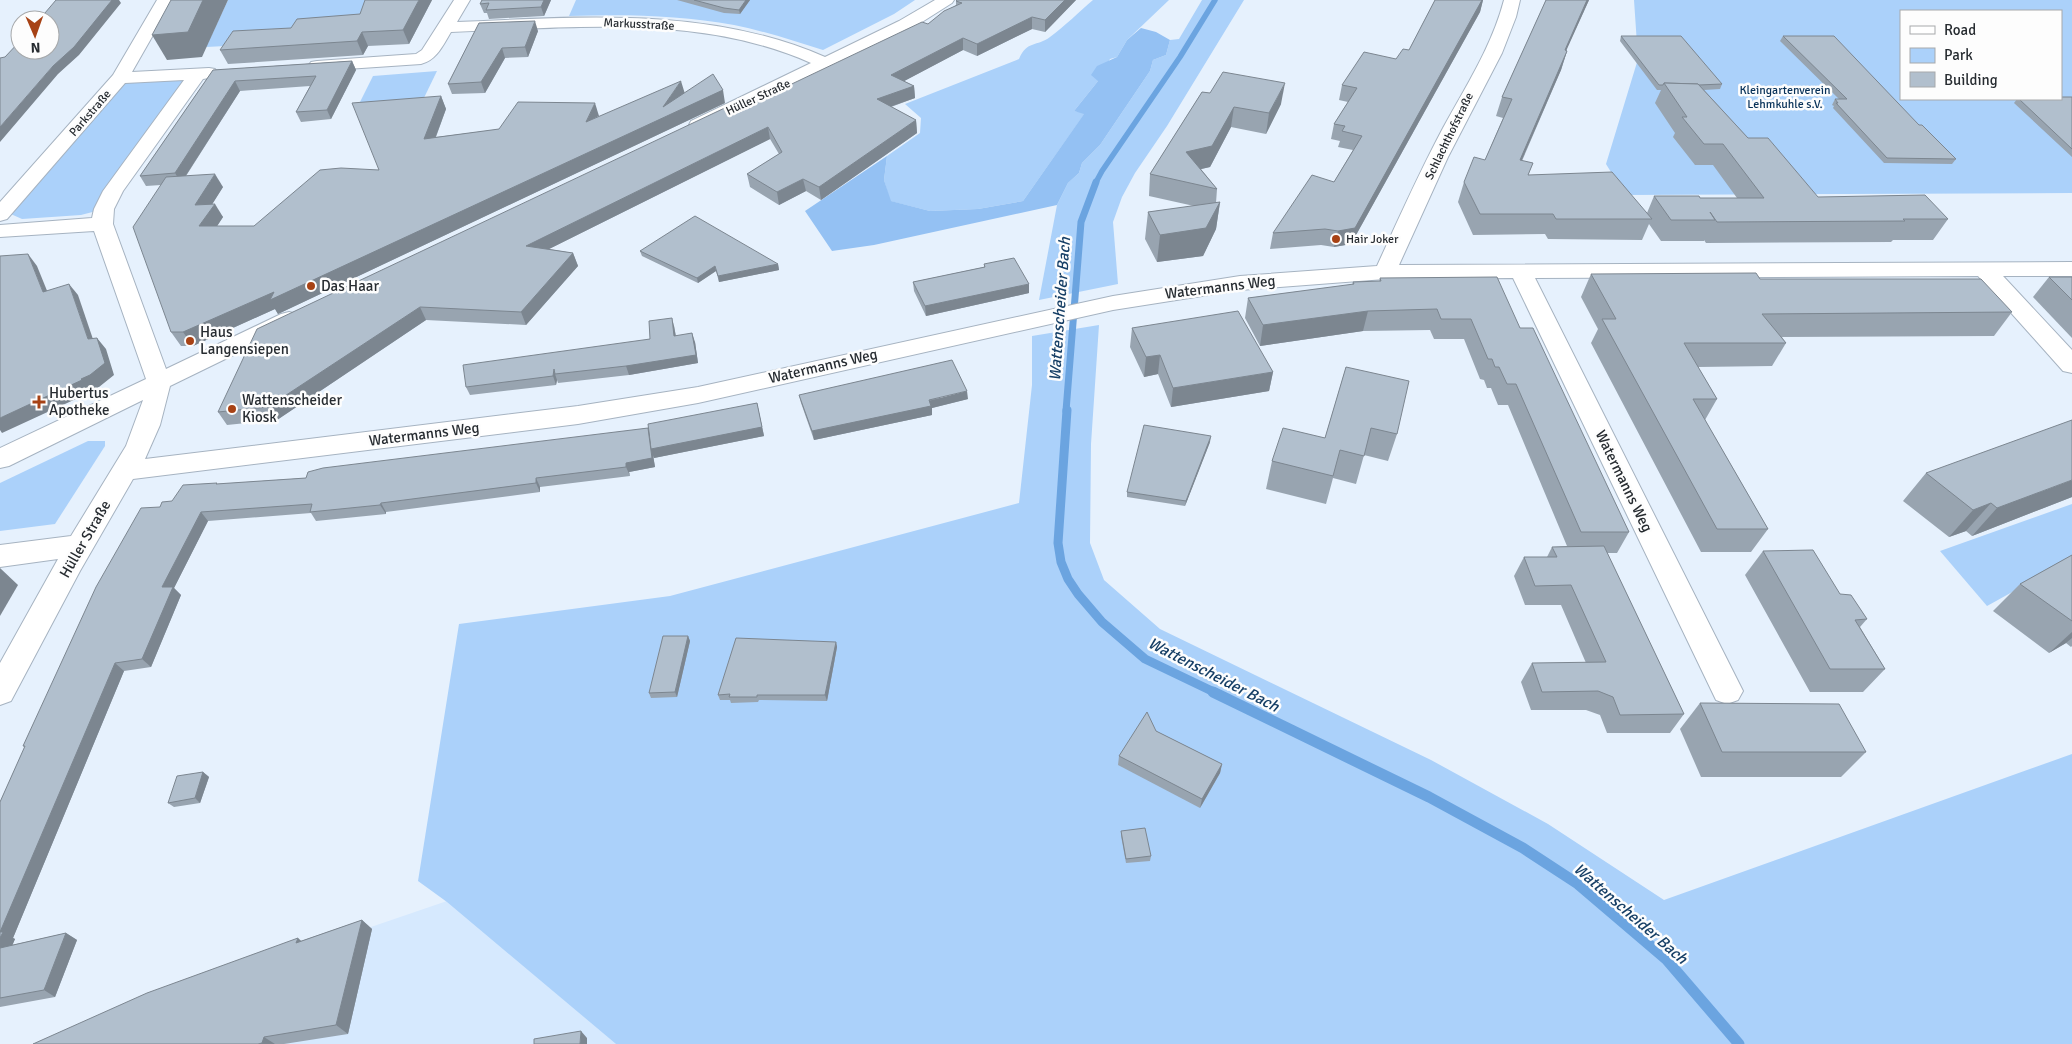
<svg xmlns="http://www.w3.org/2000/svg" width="2072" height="1044" font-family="Signika,sans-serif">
<rect width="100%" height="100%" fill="#e6f1fd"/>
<path fill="#d6e9fe" d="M447 901 616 1044H61L155 1001Z"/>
<g fill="#abd1fa" fill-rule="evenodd">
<path d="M228 0H376L370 17 245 45 206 47Z"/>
<path d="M576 0H915L894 14 823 50C794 41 764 31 734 25 680 15 624 14 569 16Z"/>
<path d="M1093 0H1169L1127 40 1117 57 1110 59 1098 81 1074 111 1085 113 1023 201 978 209 930 211 890 201 884 180 887 156 920 133 921 118 905 104 1019 59C1027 40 1037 47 1050 37 1065 26 1079 12 1093 0Z"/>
<path d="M1202 0H1244L1167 126 1135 173 1122 197 1113 222 1118 284 1039 300 1057 205 1068 183 1079 173 1082 163 1100 145 1150 71 1153 60 1166 55 1170 40 1179 39Z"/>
<path d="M1634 0H2072V193L1625 195 1606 164 1638 59ZM1901 11H2061V99H1901Z"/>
<path d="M437 71 421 104 356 110 373 76Z"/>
<path d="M197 74 104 209 81 215 22 219 4 211 120 78Z"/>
<path d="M1099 325 1091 444 1090 543 1104 580 1160 629 1431 760 1548 824 1664 900 2072 754V1044H616L447 902 418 881 459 624 670 596 1019 503 1032 385V336Z"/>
<path d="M88 441H105V446L55 524 0 531V483Z"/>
<path d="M2072 504V559L1987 606 1940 551Z"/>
</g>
<path fill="#94c1f3" d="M1141 28 1156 32 1170 40 1166 55 1153 60 1150 71 1100 145 1082 163 1079 173 1068 183 1057 205 874 245 832 251 805 211 887 156 884 180 891 201 930 211 978 209 1023 201 1084 114 1074 111 1098 81 1091 75 1097 66 1117 57 1127 40Z"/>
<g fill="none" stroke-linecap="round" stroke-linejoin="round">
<path stroke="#6ba4e0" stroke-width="5.5" d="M1095 184 1102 171 1180 57 1215 0"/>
<path stroke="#6ba4e0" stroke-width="7" d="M1066 411 1081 222 1096 182"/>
<path stroke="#6ba4e0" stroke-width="9" d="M1067 410 1058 543 1061 562 1068 579 1078 594 1102 622 1145 659 1216 693"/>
<path stroke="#6ba4e0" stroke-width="11" d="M1213 692 1429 797 1523 848 1578 884 1666 959 1739 1044"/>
<defs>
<g id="minor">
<path d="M157 0H173L132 72 209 68 215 69 218 73 215 77 203 79 123 191 114 209 113 224 166 369 281 314 289 312 297 314 301 319 297 324 170 386 160 425 145 459 578 406 698 387 1113 296 1240 276 1377 266C1398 220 1419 173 1443 128 1466 86 1492 46 1504 0H1520L1516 17 1502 53 1448 157 1399 265 2072 262V276H2003L2072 350V373L2063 371 1978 276 1535 278 1743 691 1738 700 1727 704 1716 700 1513 278 1385 279 1240 290 1113 310 698 403 578 424 133 479 80 571 11 701 0 705V663L58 559 0 567V545L71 536 126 446 143 400 9 466 0 468V448L146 379 94 231 0 237V225L92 218 94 209 103 191 184 80 125 83 7 219 0 221V202L113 75Z"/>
<path d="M454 0H470L457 22C580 17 709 6 825 57L899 21 935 0H954L952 3 911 29 833 68 698 131 691 129 689 125 691 121 811 63C699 13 570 28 451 32 443 45 437 60 421 64L317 71 311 70 308 66 311 62 317 61 416 54 422 50Z"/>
</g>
</defs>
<use href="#minor" stroke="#a6b3c1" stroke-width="2"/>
<use href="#minor" fill="#fff" fill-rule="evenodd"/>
</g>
<g fill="#98a4b0">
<path d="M432 0 409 44 368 46 363 55 228 64 220 50 291 28Z"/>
<path d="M482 0H551L544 16 489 19 487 13H484L480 4Z"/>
<path d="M677 0H750L740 14 724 13Z"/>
<path d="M1076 0 1045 32 1032 29 977 56 963 50 904 81 914 86 915 98 891 107 916 120 917 133 821 200 806 191 779 205 750 187 747 174 779 154 770 139 549 249 573 253 578 266 526 325 426 320 277 420 227 425 218 412 735 111 928 24 956 5V1Z"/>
<path d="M1435 0H1483L1480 12 1351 244 1334 247 1321 245 1270 249 1273 233 1334 182 1353 150 1338 147 1340 141 1331 139 1334 124 1348 102 1339 100 1342 85 1396 59 1409 50Z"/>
<path d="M1546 0H1589L1566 50 1567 51 1561 70 1522 161 1533 163 1528 175 1647 213 1654 196 1700 198H1737L1713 165H1695L1673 137 1675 133 1655 103 1661 90H1657L1620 41 1621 36 1722 84 1720 89 1704 90 1748 138 1818 197 1948 219 1933 240H1893L1891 242 1706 243 1704 240V241H1661L1649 224 1642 240 1548 239 1545 234 1473 235 1458 202 1464 182 1485 160 1503 118 1496 116 1502 97Z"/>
<path d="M479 23 538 31 528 57 505 58 485 93 452 94 448 84Z"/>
<path d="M1783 36 1919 125 1956 159 1952 164 1884 163 1833 108 1834 106 1832 105 1835 99H1839L1780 41Z"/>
<path d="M352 61 356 70 331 119 301 122 296 112 310 86 240 91 186 176 223 187 212 204 223 217 217 226H254L379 170 441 96 446 109 436 137 599 117 684 93 725 103 278 314 275 309 193 346H181L171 332 161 185 146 186 140 176 213 70Z"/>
<path d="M1202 92 1281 104 1266 134 1231 127 1210 167 1201 169 1217 189 1216 203 1220 202 1216 229 1203 256 1157 262 1145 239 1148 212 1194 206 1149 196 1150 174Z"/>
<path d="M2072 97V157L2014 103 2017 99H2061Z"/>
<path d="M640 251 778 264 779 270 719 282 716 271 698 283 642 256Z"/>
<path d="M984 264 1029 293 926 316 914 291 913 282 984 267Z"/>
<path d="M1591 274 1760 279 2012 312 1994 336 1782 337 1786 343 1772 366 1698 367 1717 399 1705 420 1768 529 1751 552H1701L1591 343 1598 329 1581 297Z"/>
<path d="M2049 277H2072V338L2033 297Z"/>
<path d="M1380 278 1520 328 1629 532 1617 553H1607L1684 714 1670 733H1607L1600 715 1586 710H1531L1521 682 1532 663H1586L1561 605H1525L1514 576 1524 557H1547L1552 547 1567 546 1508 405H1498L1491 388H1487L1484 380 1480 379 1464 339H1434L1430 330 1363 331 1260 346 1245 318 1248 298 1352 285 1353 282H1379Z"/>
<path d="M674 326 676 336 695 342 698 363 629 375 558 383 557 380 556 385 470 395 466 387 650 339Z"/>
<path d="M1132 328 1273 372 1269 391 1171 407 1158 374 1144 377 1130 347Z"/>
<path d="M1346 367 1397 434 1388 461 1364 455 1356 484 1333 478 1326 504 1266 489 1272 461 1325 438Z"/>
<path d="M799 395 968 399 932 408V415L814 440 801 403Z"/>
<path d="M757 403 764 436 654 458 653 455 655 467 629 472 630 476 540 487V492L386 512V514L316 521 311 513 208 521 174 588 181 595 151 667 124 671 13 938 15 939 12 945 66 933 77 940 55 997 0 1007V802L25 747 23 746 160 507 218 484 306 478 648 428 649 432Z"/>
<path d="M1210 442 1185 506 1127 497V492Z"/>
<path d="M1926 473 2072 497 1972 536 1966 531 1949 537 1903 501Z"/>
<path d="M1763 551 1840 594 1867 619 1860 627 1885 669 1863 692H1810L1745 575Z"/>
<path d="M2072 555V646L2071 647 2066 643 2049 653 1993 611 2020 584Z"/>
<path d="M688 636 690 641 677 697 651 698 649 693Z"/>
<path d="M836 642 837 647 827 701 759 700 758 702 731 703 730 700H720L718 695Z"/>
<path d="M1700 703 1866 752 1841 777H1701L1680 729Z"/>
<path d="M1156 731 1222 764 1220 773 1200 808 1118 765 1119 756Z"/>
<path d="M203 772 209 777 200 803 174 807 168 803Z"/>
<path d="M1121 831 1151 856 1150 861 1126 863 1121 836Z"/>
<path d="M362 920 372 929 348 1034 284 1044H33L301 941Z"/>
</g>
<g fill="#7c8690">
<path d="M112 0H119L121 3 79 55 58 74 0 142V127L53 66Z"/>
<path d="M203 0H228L202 57 167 60 152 35Z"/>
<path d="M419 0H432L409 44 403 30Z"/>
<path d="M544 0H551L544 16 541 7Z"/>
<path d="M746 0H750L740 14 739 10Z"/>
<path d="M1065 0H1076L1045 32V20Z"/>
<path d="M1482 0H1483L1480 12 1351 244 1334 247 1338 231Z"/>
<path d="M1587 0H1589L1558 69 1565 50Z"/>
<path d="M1032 17V29L977 56V44Z"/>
<path d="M535 21 538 31 528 57 525 47Z"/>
<path d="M362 32 368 46 363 55 357 41Z"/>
<path d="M963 38V50L893 87 891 75Z"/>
<path d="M502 48 505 58 485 93 481 82Z"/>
<path d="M1567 51 1561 70 1513 180 1520 160Z"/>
<path d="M352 61 356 70 331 119 327 110Z"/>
<path d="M235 81 240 91 181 183 175 173Z"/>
<path d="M681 81 685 94 723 90 725 103 278 314 275 309 193 346 183 332 663 107Z"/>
<path d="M1285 83 1281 104 1266 134 1269 113Z"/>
<path d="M914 86 915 98 878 111 877 99Z"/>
<path d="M441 96 446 109 430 152 424 139Z"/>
<path d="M595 103 599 116 586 122Z"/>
<path d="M1234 107 1231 127 1210 167 1184 173 1186 152Z"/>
<path d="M916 120 917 133 821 200 819 187Z"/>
<path d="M768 127 770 139 531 258 526 246Z"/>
<path d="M215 174 223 187 203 219 195 205Z"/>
<path d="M803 179 806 191 779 205 777 192Z"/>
<path d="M1220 202 1216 229 1203 256 1157 262 1160 235Z"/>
<path d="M215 204 223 217 208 240 199 226Z"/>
<path d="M573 253 578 266 526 325 521 312Z"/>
<path d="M28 254 37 266 52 303 43 292Z"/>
<path d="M778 264 779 270 719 282 718 276Z"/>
<path d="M715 266 716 271 698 283 697 278Z"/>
<path d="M69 284 78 295 97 351 88 339Z"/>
<path d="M1029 284V293L926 316 925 306Z"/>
<path d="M420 307 426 320 277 420 268 407Z"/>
<path d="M1368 311 1363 331 1260 346 1263 325Z"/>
<path d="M672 318 674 326 677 344 674 336Z"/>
<path d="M692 333 695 342 698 363 629 375 626 366Z"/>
<path d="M97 338 106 349 114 375 99 387 90 390 91 392 2 433 0 430V418L81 379Z"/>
<path d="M1160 355 1158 374 1144 377 1146 357Z"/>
<path d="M554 369 555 374 557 380 556 385 553 376Z"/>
<path d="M1273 372 1269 391 1171 407 1173 388Z"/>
<path d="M967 391 968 399 932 408V415L814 440 812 431Z"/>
<path d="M757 403 764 436 654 458 653 455 655 467 629 472 630 476 626 467V463L648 428 651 437Z"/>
<path d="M1211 436 1210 442 1185 506 1186 501Z"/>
<path d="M536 478 540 487V492L536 483Z"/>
<path d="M2072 480V497L1972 536 1997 508Z"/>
<path d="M381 503 386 512V514L380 505Z"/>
<path d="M1991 503 1966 531 1949 537 1973 510Z"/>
<path d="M201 512 208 521 174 588 181 595 151 667 142 659 162 587Z"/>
<path d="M0 568 18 585 0 616Z"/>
<path d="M2072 632V638L2066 643 2049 653Z"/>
<path d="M688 636 690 641 677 697 675 692Z"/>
<path d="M836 642 837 647 827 701 825 695Z"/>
<path d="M115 663 124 671 13 938 15 939 8 956 0 951V932Z"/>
<path d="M1222 764 1220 773 1200 808 1202 799Z"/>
<path d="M203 772 209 777 200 803 195 798Z"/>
<path d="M362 920 372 929 348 1034 336 1025Z"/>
<path d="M66 933 77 940 55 997 44 990Z"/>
<path d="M298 938 309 948 296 943Z"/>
<path d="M581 1031 587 1038V1044H580Z"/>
<path d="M264 1037 275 1044H258Z"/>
</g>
<g fill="#b1bfcd" stroke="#7c8690">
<path d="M56 0H112L74 47 53 66 0 127V58L5 57 20 41V50H50V20H39Z"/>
<path d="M171 0H203L188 32 152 35Z"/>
<path d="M365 0H419L403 30 362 32 357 41 220 50 233 31 291 28 297 19 360 14Z"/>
<path d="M482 0H544L541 7 486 10 489 3 480 4Z"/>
<path d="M694 0H746L739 10 724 8Z"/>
<path d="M957 0H1065L1045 20 1032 17 977 44 963 38 891 75 914 86 877 99 916 120 819 187 803 179 777 192 747 174 782 152 768 127 526 246 573 253 521 312 420 307 268 407 218 412 257 329 731 105 735 111 922 22 928 24 944 11 962 3 956 1Z"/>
<path d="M1435 0H1482L1355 228 1338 231 1325 229 1273 233 1312 175 1334 182 1362 136 1342 131 1345 126 1334 124 1357 88 1342 85 1364 52 1396 59 1403 49 1409 50Z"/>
<path d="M1546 0H1587L1565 50 1567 51 1520 160 1533 163 1528 175 1612 172 1652 219H1556L1553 214H1480L1464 182 1474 157 1485 160 1512 99 1502 97Z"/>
<path d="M535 21 525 47 502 48 481 82 448 84 479 23Z"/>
<path d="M1621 36H1681L1722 84 1699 85 1698 84 1664 83 1663 85H1659Z"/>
<path d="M1783 36H1834L1919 125H1922L1956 159 1887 158 1836 103H1838L1835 99H1847Z"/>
<path d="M352 61 327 110 296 112 316 76 235 81 175 173 140 176 213 70Z"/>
<path d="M1223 72 1285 83 1269 113 1234 107 1212 146 1186 152 1217 189 1150 174 1202 92 1210 93Z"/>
<path d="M713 74 723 90 270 300 274 292 183 332H171L133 227 166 177 215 174 195 205 215 204 199 226H254L320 170 341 168 379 170 352 103 441 96 424 139 499 129 518 102 595 103 586 122 681 81 663 107Z"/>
<path d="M1664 83 1698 84 1748 138H1768L1818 197 1925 195 1948 219H1903L1905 221 1717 222 1710 212 1715 220H1671L1654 196H1699L1700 198H1764L1723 144H1704L1682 117H1687Z"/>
<path d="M2061 97H2072V149L2019 99H2061Z"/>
<path d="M1220 202 1206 228 1160 235 1148 212Z"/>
<path d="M695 216 778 264 718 276 715 266 697 278 640 251Z"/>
<path d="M28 254 43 292 69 284 88 339 97 338 105 363 90 375 81 379 82 380 0 418V256Z"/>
<path d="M1014 258 1029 284 925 306 913 282 985 267 984 264Z"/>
<path d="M1756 273 1760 279H1981L2012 312 1762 314 1786 343H1684L1717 399H1693L1768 529H1717L1602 319H1616L1591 274Z"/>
<path d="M1497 277 1520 328H1533L1629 532H1581L1516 384H1507L1499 367H1495L1492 359H1488L1471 319H1441L1437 309 1368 311 1263 325 1248 298 1354 284 1353 282 1381 281 1380 278Z"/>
<path d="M2049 277H2072V300Z"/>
<path d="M1238 311 1273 372 1173 388 1160 355 1146 357 1132 328Z"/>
<path d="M672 318 674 336 692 333 696 355 626 366 555 374 554 369 553 376 466 387 463 365 650 339 649 321Z"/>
<path d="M952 360 967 391 929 400 931 406 812 431 799 395Z"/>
<path d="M1346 367 1409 381 1397 434 1371 428 1364 456 1340 450 1333 476 1272 461 1283 428 1325 438Z"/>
<path d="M757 403 762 427 651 449 648 424Z"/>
<path d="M2072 420V480L1997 508 1991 503 1973 510 1926 473Z"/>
<path d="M1144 425 1211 436 1186 501 1127 492Z"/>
<path d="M648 428 652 458 626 463V467L536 478V483L381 503 380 505 310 512 312 504 201 512 162 587H173L142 659 115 663 0 932H3L0 938V802L25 746H23L96 587 141 508 160 507 162 502 172 501 183 485 217 483 216 484 306 478 308 472 323 468Z"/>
<path d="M1604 546 1684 714 1620 715 1613 697 1598 691 1542 692 1532 663 1606 662 1571 585 1535 586 1524 557H1557L1552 547Z"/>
<path d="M1813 550 1840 594 1851 595 1867 619 1855 620 1885 669H1830L1763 551Z"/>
<path d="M2072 555V621L2020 584Z"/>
<path d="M663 636H688L675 692 649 693Z"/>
<path d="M736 638 836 642 825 695H757V697H729L730 694 718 695Z"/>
<path d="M1700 703 1839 704 1866 752H1722Z"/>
<path d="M1147 712 1156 731 1222 764 1202 799 1119 756Z"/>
<path d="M203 772 195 798 168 803 177 776Z"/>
<path d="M1145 828 1151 856 1126 859 1121 831Z"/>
<path d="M362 920 336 1025 264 1037 262 1043 258 1044H33L147 993 298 938 296 943Z"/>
<path d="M66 933 44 990 0 998V948Z"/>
<path d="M581 1031 580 1044H534V1039Z"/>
</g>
<g fill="#a74215" stroke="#fdfdfd" stroke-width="2">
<circle cx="1336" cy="239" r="5"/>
<circle cx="311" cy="286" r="5"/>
<circle cx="190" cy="341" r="5"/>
<path d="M36.5 394.5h5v5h5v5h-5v5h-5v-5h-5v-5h5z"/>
<circle cx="232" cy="409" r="5"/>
</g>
<g text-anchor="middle" stroke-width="5" stroke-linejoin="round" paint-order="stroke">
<g font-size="12" fill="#272c31" stroke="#fdfdfd">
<text transform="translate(639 24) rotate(3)" y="4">Markusstraße</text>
<text transform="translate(758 97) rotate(-25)" y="4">Hüller Straße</text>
<text transform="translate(90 113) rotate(-49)" y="4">Parkstraße</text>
<text transform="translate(1449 136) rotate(-64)" y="4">Schlachthofstraße</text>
</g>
<g font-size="12" fill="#083259" stroke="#fdfdfd">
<text x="1785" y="94">Kleingartenverein<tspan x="1785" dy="14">Lehmkuhle s.V.</tspan></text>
</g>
<g font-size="12" fill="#272c31" stroke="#fdfdfd" text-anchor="start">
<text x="1346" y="243">Hair Joker</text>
</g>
<g font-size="15" fill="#272c31" stroke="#fdfdfd" text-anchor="start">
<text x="321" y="291">Das Haar</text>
<text x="200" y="337">Haus<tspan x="200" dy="17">Langensiepen</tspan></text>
<text x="49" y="398">Hubertus<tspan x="49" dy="17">Apotheke</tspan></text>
<text x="242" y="405">Wattenscheider<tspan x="242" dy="17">Kiosk</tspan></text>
</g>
<g font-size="15" fill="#272c31" stroke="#fdfdfd">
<text transform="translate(1220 287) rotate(-7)" y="5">Watermanns Weg</text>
<text transform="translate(823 366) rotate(-13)" y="5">Watermanns Weg</text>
<text transform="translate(424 434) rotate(-7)" y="5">Watermanns Weg</text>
<text transform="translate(1624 481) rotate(64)" y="5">Watermanns Weg</text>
<text transform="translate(85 539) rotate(-60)" y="5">Hüller Straße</text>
</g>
<g font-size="16" font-style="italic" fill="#163f66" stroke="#fdfdfd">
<text transform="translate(1059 309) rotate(-86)" y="6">Wattenscheider Bach</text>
<text transform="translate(1214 674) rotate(27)" y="6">Wattenscheider Bach</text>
<text transform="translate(1631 913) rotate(41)" y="6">Wattenscheider Bach</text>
</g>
</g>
<rect x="1900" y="10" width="162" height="90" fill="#fdfdfd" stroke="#a7a9ab"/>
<rect x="1910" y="26" width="25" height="8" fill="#ffffff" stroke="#a7a9ab"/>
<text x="1944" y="35" font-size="15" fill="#272c31">Road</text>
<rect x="1910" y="48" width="25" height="15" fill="#abd1fa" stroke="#a7a9ab"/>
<text x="1944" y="60" font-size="15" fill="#272c31">Park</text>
<rect x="1910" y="72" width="25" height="15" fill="#b1bfcd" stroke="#a7a9ab"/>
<text x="1944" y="85" font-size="15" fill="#272c31">Building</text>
<g transform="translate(35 35) rotate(178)"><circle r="24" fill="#fdfdfd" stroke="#a7a9ab"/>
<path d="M0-4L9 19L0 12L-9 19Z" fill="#a74215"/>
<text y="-8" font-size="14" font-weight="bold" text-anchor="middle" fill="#272c31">N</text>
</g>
</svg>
